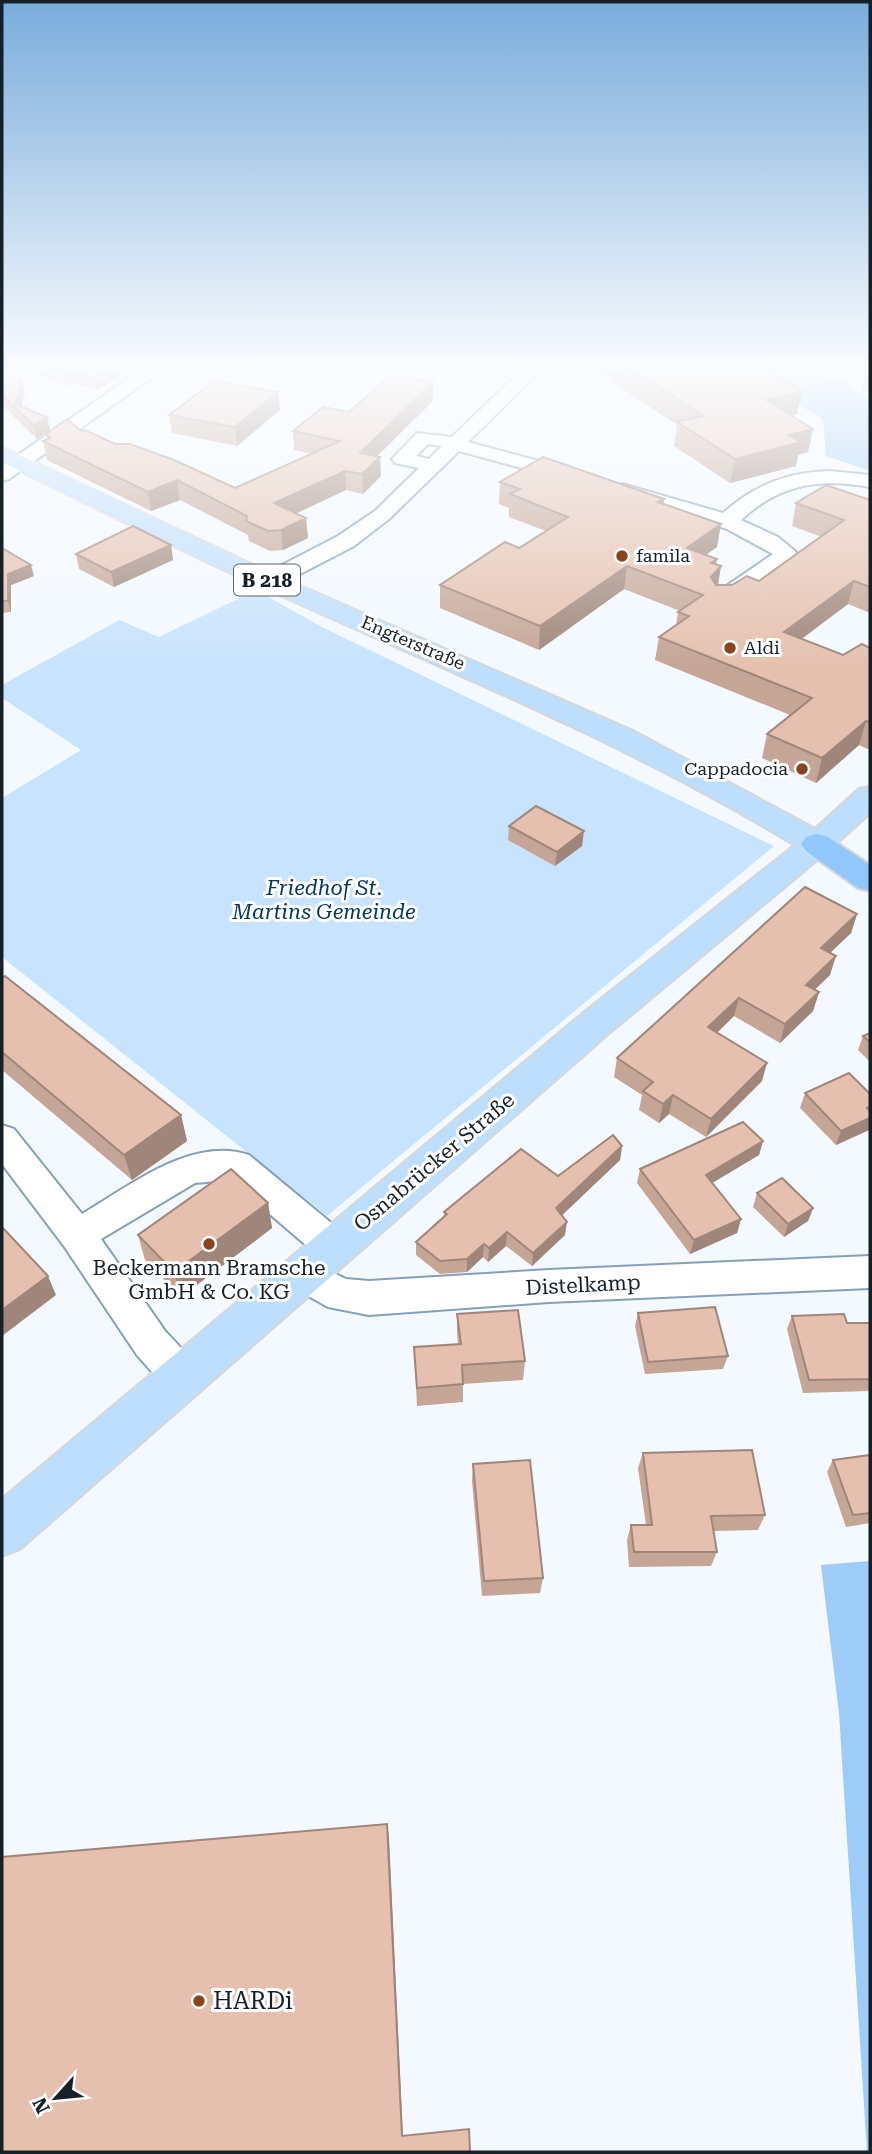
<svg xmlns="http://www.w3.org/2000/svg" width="872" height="2154" font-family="'Roboto Serif',serif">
<rect width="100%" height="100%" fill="#f3f9ff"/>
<path fill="#c7e3fd" d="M256 590 322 627 774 846 327 1216 2 957V798L81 750 2 698V685L119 620 159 637Z"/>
<g fill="#9dccf8">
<path d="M731 366H788L847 382 852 392 870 398V471L826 456 823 419Z"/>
<path d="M870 1561V2152H867L839 1713 821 1565Z"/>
</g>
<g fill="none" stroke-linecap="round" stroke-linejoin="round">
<defs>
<g id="minor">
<path d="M147 366H168L9 479 2 481V466Z"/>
<path d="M526 366H545L468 442 580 472 583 476 580 480 573 482 459 451 389 519 354 546 277 586H261L258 581 261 576 338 536 375 511 419 468 395 463 392 459 417 433 452 437ZM428 444 442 446 429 459 416 456Z"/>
<path d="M830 471 870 475V487C820 478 779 484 741 520L778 537 796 552 789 565 728 606H712L709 601 712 596 773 554 727 529 615 494 612 490 622 484 723 513C755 485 787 472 830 471Z"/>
<path d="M2 1125 14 1129 82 1214C130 1186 191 1136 249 1155L347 1236 353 1247 347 1258 334 1263 321 1258 230 1180 195 1183 101 1239 165 1331 196 1364 202 1377 196 1390 182 1395 168 1390 137 1355 64 1246 2 1164Z"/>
<path d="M870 1256V1288L549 1302 369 1315 328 1307 289 1285 283 1274 289 1263 302 1258 346 1279 369 1281 549 1270Z"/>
</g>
<path id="major" d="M2 447 257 567 633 731 815 829 859 789 870 787V813L828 851 608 1034 20 1549 2 1556V1499L582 1014 795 845C629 744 451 672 275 593 182 552 93 506 2 462Z"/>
<path id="highway" d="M817 834 828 837 870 865V891L858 888 806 851 801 844 806 837Z"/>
</defs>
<use href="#minor" stroke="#85a0b9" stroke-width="4"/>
<use href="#major" stroke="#d5d7d8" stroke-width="4"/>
<use href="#highway" stroke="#d5d7d8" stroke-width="4"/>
<use href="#minor" fill="#fff" fill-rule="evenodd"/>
<use href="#major" fill="#bddefd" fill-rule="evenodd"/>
<use href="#highway" fill="#91c8fb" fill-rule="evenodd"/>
</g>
<g fill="#c5a596">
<path d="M2 366 22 380 25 393 21 406 47 417 50 430 37 439 2 405Z"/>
<path d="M8 366H136L98 390 75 383 71 386Z"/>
<path d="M589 366H757L802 391 797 414 792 416 813 429 808 452 798 455 796 466 730 483 674 446 677 425Z"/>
<path d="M870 372V393L861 390 865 375Z"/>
<path d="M433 382V401L377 456 381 476 363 494 346 490 296 513 306 518 308 538 283 550 270 551 249 541 248 535 180 500 151 511 47 460 43 441 47 440 46 434 81 431 235 488 311 454 294 450 293 431Z"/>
<path d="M278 392 280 410 237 446 172 433 169 415Z"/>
<path d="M500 482 664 499V504L717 547 705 555 716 564 721 566 718 585H732L759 581 822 537 792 526 796 503 870 500V613L848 604 802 639 843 655 870 648V750L859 745 816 783 762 758 767 734 790 715 655 660 659 637 676 625 678 612 680 611 624 589 539 650 440 608V585L519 548 546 531 509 517V508L499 504Z"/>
<path d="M171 545 173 560 114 587 79 569 76 554Z"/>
<path d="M2 548 34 576 11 585V612L2 613Z"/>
<path d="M509 826 582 846 555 866 508 840Z"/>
<path d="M857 914 851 933 830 953V975L815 989 819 992 813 1011 780 1043 734 1016 717 1033 762 1081 706 1137 669 1114 659 1123 639 1110 642 1095 614 1077 617 1058Z"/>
<path d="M2 978 181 1115 187 1141 132 1180 2 1070Z"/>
<path d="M870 1033V1062L858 1050 863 1036Z"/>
<path d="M805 1093 870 1094V1127L869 1130 836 1145 800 1108Z"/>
<path d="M763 1141 759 1155 712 1183 741 1219 737 1233 690 1254 637 1183 640 1169Z"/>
<path d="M622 1146 620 1160 562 1215 565 1235 532 1266 506 1246 488 1262 483 1257 467 1272 440 1274 416 1255V1242L444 1216V1212L558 1176Z"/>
<path d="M757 1193 813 1208 808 1221 784 1237 753 1207Z"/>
<path d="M268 1203 272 1228 181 1297 145 1260 138 1235Z"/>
<path d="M638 1313 728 1356 723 1369 645 1374 635 1326Z"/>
<path d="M457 1314 525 1361 523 1380 463 1384V1402L417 1406 414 1347 458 1344 457 1333Z"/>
<path d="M792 1316 847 1323H870V1391L803 1393 787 1329Z"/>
<path d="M643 1453 765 1515 758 1530 714 1531 717 1552 711 1566 629 1567 627 1540 631 1525H646L638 1468Z"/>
<path d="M870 1455V1523L846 1527 827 1472 833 1460Z"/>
<path d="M473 1464 543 1578 540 1593 482 1596 472 1481Z"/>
</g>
<g fill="#a0867a">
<path d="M113 366H136L98 390 96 377Z"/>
<path d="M73 371 75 383 71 386 68 373Z"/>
<path d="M22 380 25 393 19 412 15 404Z"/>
<path d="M433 382V401L361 472 360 453Z"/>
<path d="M802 391 797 414 761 424 766 400Z"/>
<path d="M278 392 280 410 237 446 235 427Z"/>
<path d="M47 417 50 430 37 439 34 426Z"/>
<path d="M813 429 808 452 798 455 796 466 730 483 735 459 789 435Z"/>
<path d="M380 457 381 476 363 494 362 474Z"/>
<path d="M345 471 346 490 276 523 274 503Z"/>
<path d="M177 480 180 500 151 511 148 492Z"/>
<path d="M306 518 308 538 283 550 281 530Z"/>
<path d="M721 524 717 547 683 571 687 548Z"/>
<path d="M171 545 173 560 114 587 111 572Z"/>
<path d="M717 559 714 573 721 566 717 589 707 600 711 563Z"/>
<path d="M31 565 34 576 11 585V612L8 601V574Z"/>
<path d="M627 566 624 589 539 650 540 626Z"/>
<path d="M854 581 848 604 779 655 784 632Z"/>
<path d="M866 721 859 745 816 783 822 758Z"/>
<path d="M584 831 582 846 555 866 557 852Z"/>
<path d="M857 914 851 933 815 967 821 948Z"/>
<path d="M836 956 830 975 800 1004 806 985Z"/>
<path d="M819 992 813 1011 780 1043 785 1024Z"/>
<path d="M739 998 734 1016 703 1046 708 1027Z"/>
<path d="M767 1063 762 1081 706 1137 711 1119Z"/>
<path d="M673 1095 669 1114 659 1123 663 1104Z"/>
<path d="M870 1106V1127L869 1130 836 1145 841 1131Z"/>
<path d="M181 1115 187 1141 132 1180 124 1155Z"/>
<path d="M763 1141 759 1155 702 1189 706 1175Z"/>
<path d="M622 1146 620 1160 555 1222 556 1208Z"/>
<path d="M268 1203 272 1228 181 1297 174 1272Z"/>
<path d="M813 1208 808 1221 784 1237 788 1224Z"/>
<path d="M741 1219 737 1233 690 1254 694 1240Z"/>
<path d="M567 1222 565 1235 532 1266 533 1253Z"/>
<path d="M507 1232 506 1246 488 1262 489 1248Z"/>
<path d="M484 1244 483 1257 467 1272V1259Z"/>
<path d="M48 1276 56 1295 2 1336V1310Z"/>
<path d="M387 1824 389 1837 403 2138 402 2136Z"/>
</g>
<g fill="#e5c0ae" stroke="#a0867a" stroke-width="2">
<path d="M2 366H7L22 380 15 404 47 417 34 426 2 395Z"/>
<path d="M46 366H113L96 377 73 371 68 373Z"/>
<path d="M626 366H757L802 391 766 400 813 429 789 435 801 442 735 459 677 422 703 416Z"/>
<path d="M391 375 433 382 360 453 380 457 362 474 345 471 274 503 306 518 281 530 268 531 246 521 247 516 177 480 148 492 43 441 50 438 46 434 67 419 81 431 85 430 115 444H130L174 460 235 488 340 441 293 431 323 407 349 412Z"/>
<path d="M214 381 278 392 235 427 169 415Z"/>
<path d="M543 457 664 499 658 502 721 524 687 548 717 559 711 563 721 566 711 577 716 585H732L747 576 759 581 844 520 796 503 826 485 870 500V587L854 581 784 632 843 655 862 644 870 648V722L866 721 822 758 767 734 812 698 659 637 689 616 678 612 703 595 627 566 540 626 440 585 505 542 519 548 568 517 510 494 520 489 500 482Z"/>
<path d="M133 526 171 545 111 572 76 554Z"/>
<path d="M2 548 31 565 8 574V601H2Z"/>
<path d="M536 806 584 831 557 852 509 826Z"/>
<path d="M805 887 857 914 821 948 836 956 806 985 819 992 785 1024 739 998 708 1027 767 1063 711 1119 673 1095 663 1104 643 1091 653 1082 617 1058Z"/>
<path d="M5 976 181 1115 124 1155 2 1052V978Z"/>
<path d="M870 1033V1042L863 1036Z"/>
<path d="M849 1073 870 1094V1106L867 1108 870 1111V1118L841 1131 805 1093Z"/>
<path d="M743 1122 763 1141 706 1175 741 1219 694 1240 640 1169Z"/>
<path d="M613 1135 622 1146 556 1208 567 1222 533 1253 507 1232 489 1248 484 1244 467 1259 440 1261 416 1242 447 1214 444 1212 521 1149 558 1176Z"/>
<path d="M231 1169 268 1203 174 1272 138 1235Z"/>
<path d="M782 1178 813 1208 788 1224 757 1193Z"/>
<path d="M2 1227 48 1276 2 1310Z"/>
<path d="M715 1307 728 1356 648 1362 638 1313Z"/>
<path d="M518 1310 525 1361 462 1365 463 1384 417 1388 414 1347 461 1344 457 1314Z"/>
<path d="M844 1314 847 1323H870V1379L809 1380 792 1316Z"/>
<path d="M752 1450 765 1515 711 1516 717 1552H634L631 1525H652L643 1453Z"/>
<path d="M870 1455V1513L853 1515 833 1460Z"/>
<path d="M530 1460 543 1578 484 1581 473 1464Z"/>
<path d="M387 1824 402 2136 469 2129 470 2152H2V1857Z"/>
</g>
<linearGradient id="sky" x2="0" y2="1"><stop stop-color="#79acdc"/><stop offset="0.55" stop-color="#fafcff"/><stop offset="1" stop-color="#fafcff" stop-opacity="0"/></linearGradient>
<rect width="872" height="668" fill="url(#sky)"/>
<g fill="#8a441d" stroke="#fff" stroke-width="2.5">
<circle cx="622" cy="556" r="7"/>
<circle cx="730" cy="648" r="7"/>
<circle cx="802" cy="769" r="7"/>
<circle cx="209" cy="1244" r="7"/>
<circle cx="199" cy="2001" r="7"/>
</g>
<g text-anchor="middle" stroke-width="6" stroke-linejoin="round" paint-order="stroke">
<g font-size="18" fill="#152029" stroke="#fff" text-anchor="start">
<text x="636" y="562">famila</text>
<text x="744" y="654">Aldi</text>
<text x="788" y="775" text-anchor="end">Cappadocia</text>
</g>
<g font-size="18" fill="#152029" stroke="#fff">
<text transform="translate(413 643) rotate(23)" y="6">Engterstraße</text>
</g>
<rect fill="#fff" stroke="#5b6369" stroke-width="2" x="234" y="564.5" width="66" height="31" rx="5"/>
<g font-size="19" font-weight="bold" fill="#152029">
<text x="267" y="587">B 218</text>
</g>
<g font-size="21" font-style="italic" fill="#013860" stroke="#fff">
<text x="324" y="895">Friedhof St.<tspan x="324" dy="24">Martins Gemeinde</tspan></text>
</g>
<g font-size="21" fill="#152029" stroke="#fff">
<text transform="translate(434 1162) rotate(-40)" y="7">Osnabrücker Straße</text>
<text transform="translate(583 1285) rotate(-3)" y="7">Distelkamp</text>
</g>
<g font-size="21" fill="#152029" stroke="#fff">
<text x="209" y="1275">Beckermann Bramsche<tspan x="209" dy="24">GmbH &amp; Co. KG</tspan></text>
</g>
<g font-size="24" fill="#152029" stroke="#fff" text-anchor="start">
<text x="213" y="2009">HARDi</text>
</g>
</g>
<rect width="872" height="2154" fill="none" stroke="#152029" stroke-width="7"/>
<g transform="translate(56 2098) rotate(243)" stroke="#ffffff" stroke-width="5" paint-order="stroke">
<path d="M0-5L12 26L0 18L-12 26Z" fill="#152029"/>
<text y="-10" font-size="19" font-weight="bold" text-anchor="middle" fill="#152029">N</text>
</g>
</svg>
